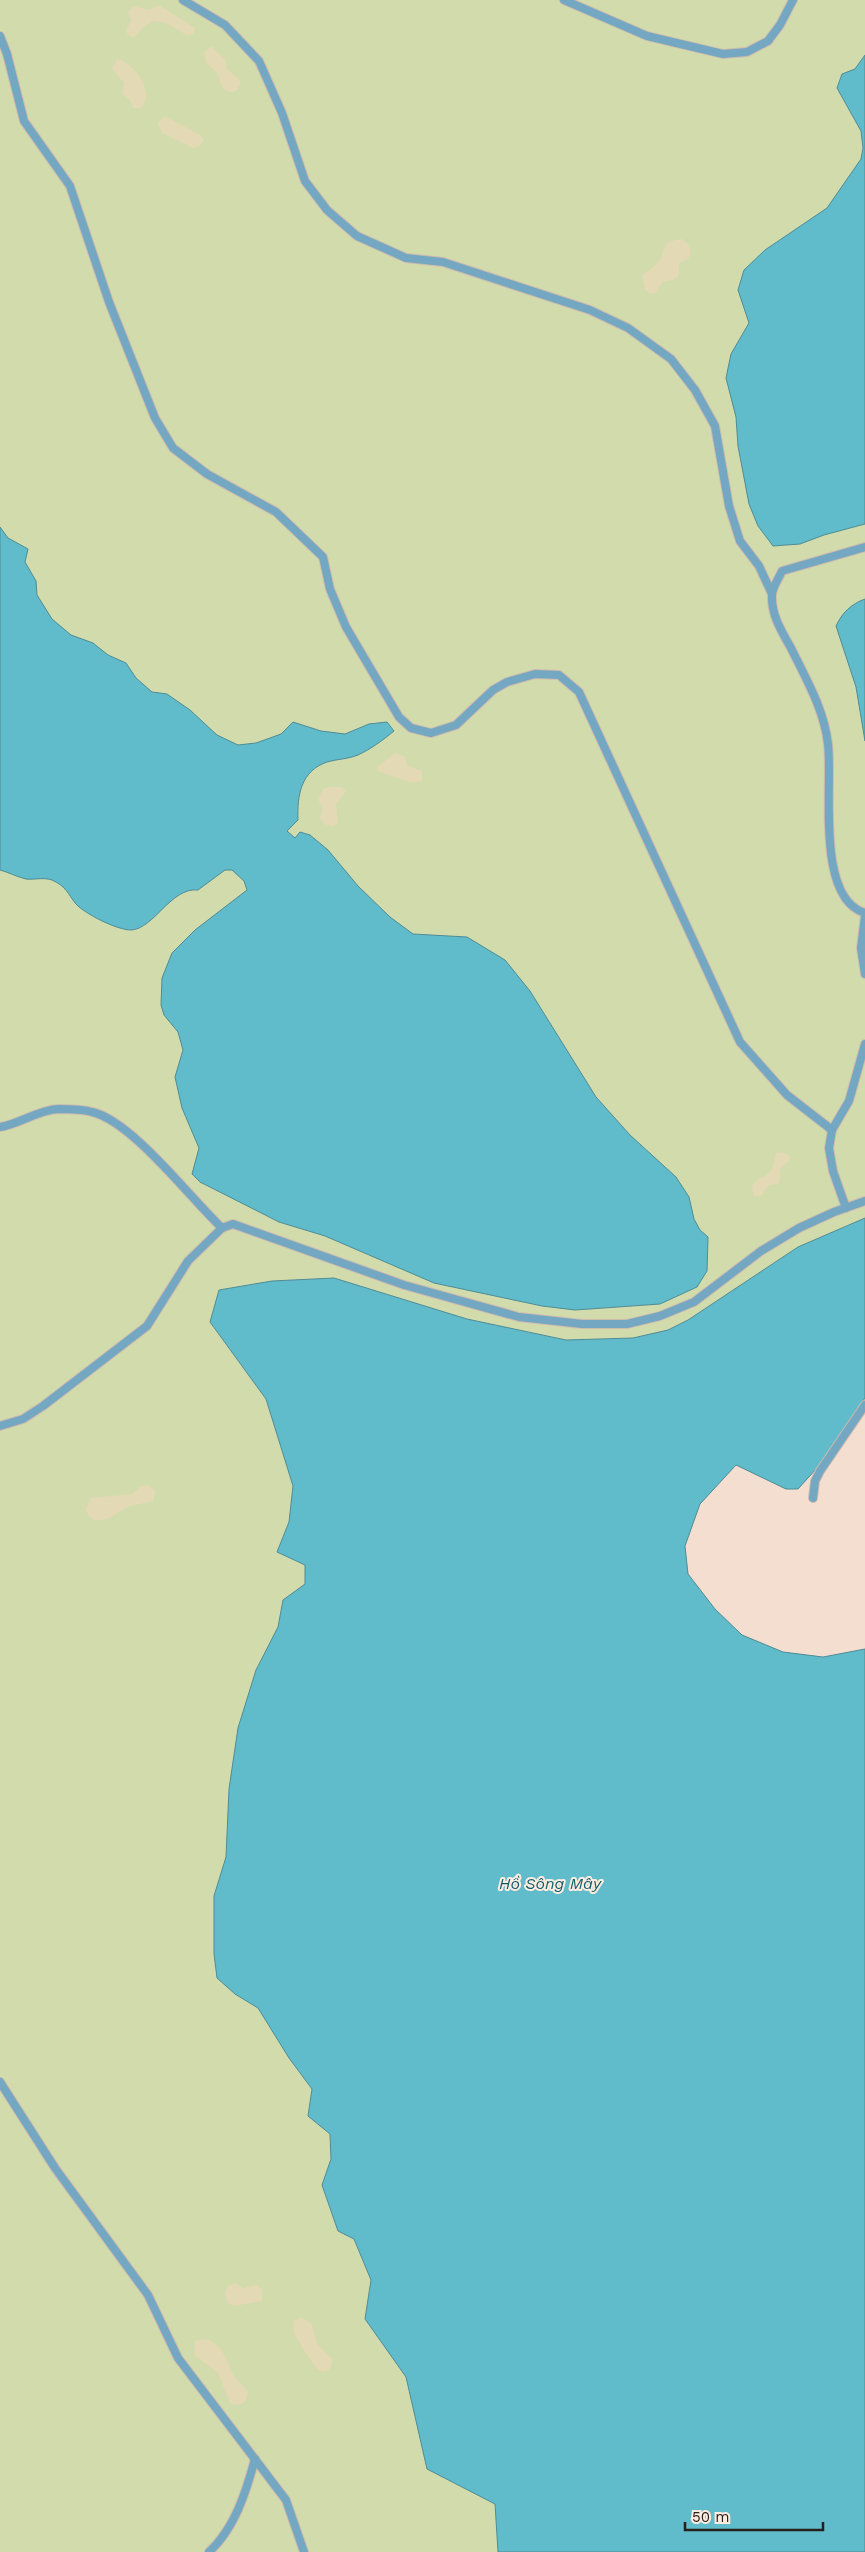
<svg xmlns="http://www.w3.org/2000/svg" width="865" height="2552" font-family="'Work Sans',sans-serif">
<rect width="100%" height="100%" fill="#f4ded0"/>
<path fill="#d1dbab" d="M0 0H865V1218L798 1247 688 1320 668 1330 633 1338 566 1340 467 1319 334 1278 272 1281 219 1290 210 1322 266 1399 293 1486 289 1522 277 1552 305 1565V1584L283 1600 278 1627 256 1670 229 1789 226 1857 214 1896 235 1994 258 2008 289 2058 312 2089 308 2116 330 2133 331 2159 322 2185 338 2231 354 2239 371 2280 365 2320 406 2377 427 2469 495 2504 498 2552H0Z"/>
<g fill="#e3d9b4">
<path d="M159 5 195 28 194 33 188 36 166 23 153 21 142 28 134 38 128 35 126 31 131 20 128 13 133 6 149 10Z"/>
<path d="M211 46 225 60 227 69 239 79 241 84 235 92C222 93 220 85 218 74L206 63 204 52Z"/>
<path d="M117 59C135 63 155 91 142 108H133L130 100 122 94 124 83 112 69Z"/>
<path d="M164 116 201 135 204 140 200 146 193 148 162 133 158 124Z"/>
<path d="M682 239 689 245 691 253 688 259 679 263V275L673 280 662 282 657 292 651 294 645 290 642 275C647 271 654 267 658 262 669 248 658 242 682 239Z"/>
<path d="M395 753 404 756 408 766 422 771V781L412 783 377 771V767Z"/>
<path d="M328 787H342L346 791 336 805 338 824 332 827 324 824 320 818 323 809 318 799 323 789Z"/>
<path d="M782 1152 790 1156V1160L781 1168 780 1181 777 1184 769 1185 761 1196 754 1197 752 1186C756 1179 763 1178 769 1173 774 1168 774 1160 776 1153Z"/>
<path d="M149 1485 156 1492 153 1501C145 1503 137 1504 129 1507 114 1512 98 1533 85 1510L91 1498 131 1494 141 1486Z"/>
<path d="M235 2283 243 2288 256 2285 262 2289V2301L234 2306 227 2303 225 2292 228 2286Z"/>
<path d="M301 2317 312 2324 317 2344 332 2359C333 2366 331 2369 324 2372L317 2369 303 2349 294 2333 293 2321Z"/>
<path d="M203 2339C226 2342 226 2365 237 2380 241 2384 245 2387 248 2392L246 2401C241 2405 237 2406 230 2403L218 2373 194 2355 195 2341Z"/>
</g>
<g fill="#60bbcb" stroke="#4f8c96">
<path d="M865 55V524L824 535 800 544 773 546 758 526 749 504 738 446 736 417 726 378 731 354 749 323 738 290 744 270 765 250 827 208 861 159 863 148 861 131 837 88 842 74 855 69Z"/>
<path d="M0 527 8 538 28 549 25 562 36 581 37 595 52 619 71 635 93 643 108 655 126 663 136 678 152 692 167 694 190 710 217 735 238 745 256 743 281 734 293 722 321 731 345 734 369 724 387 722 394 731C383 740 371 749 358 755 349 759 337 759 327 762 301 771 297 795 298 820L287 831 295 838 300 832 310 835 328 850 358 886 390 917 413 934 467 937 505 960 530 991 596 1097 630 1135 676 1177 689 1197 694 1219 700 1230 708 1237 707 1271 697 1287 660 1304 575 1310 542 1306 434 1283 325 1236 279 1222 200 1182 192 1174 199 1148 182 1108 175 1077 183 1050 178 1032 164 1015 161 1005 162 978 172 953 195 930 247 890 244 881 232 870H225L198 890C171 887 154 929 131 930 117 930 85 914 76 904 67 893 67 887 52 880 43 877 34 880 26 879 17 877 8 872 0 870Z"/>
<path d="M865 599V741L856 687 836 626C842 613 851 604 865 599Z"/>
<path d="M865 1218V1398L817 1468 798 1489H786L736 1465 700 1504 685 1546 688 1574 715 1609 742 1635 783 1652 823 1657 865 1649V2552H498L495 2504 427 2469 406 2377 365 2319 371 2280 354 2239 338 2231 322 2185 331 2159 330 2134 308 2116 312 2089 289 2058 258 2008 235 1994 217 1978 214 1954V1896L226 1857 229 1789 238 1728 256 1670 278 1627 283 1600 305 1584V1565L277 1552 289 1522 293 1486 266 1399 210 1322 219 1290 272 1281 334 1278 467 1319 566 1340 633 1338 668 1330 688 1320 798 1247Z"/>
</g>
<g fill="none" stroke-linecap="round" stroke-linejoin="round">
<defs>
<g id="lane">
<path d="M183 0 225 25 259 61 282 113 305 181 327 210 357 236 406 258 443 262 590 310 628 328 671 359 695 390 715 426 729 506 740 541 759 566 772 594"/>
<path d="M564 0 647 36 723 54 747 52 768 41 780 25 793 0"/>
<path d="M0 36 7 54 24 121 70 186 109 302 155 418 173 448 207 474 276 512 323 557 330 589 346 627 399 717 411 728 431 733 456 725 493 690 507 682 535 674 559 675 579 692 740 1042 787 1095 832 1130"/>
<path d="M865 547 782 571C779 578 772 588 772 595 771 615 782 632 791 648 806 679 824 709 828 744 833 785 815 898 865 913"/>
<path d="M865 916 861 948 865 974"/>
<path d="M0 1127C17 1125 38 1110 58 1109 68 1109 82 1109 92 1112 132 1121 190 1198 222 1228"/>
<path d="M846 1208 833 1171 829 1148 832 1130 849 1101 865 1044"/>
<path d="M0 1426 23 1419 43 1406 147 1326 188 1261 222 1228 233 1224 404 1285 519 1317 582 1324H627L660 1316 694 1302 761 1251 799 1228 834 1212 865 1201"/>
<path d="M813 1498 815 1481 820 1471 865 1405"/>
<path d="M0 2082 55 2168 148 2295 178 2358 286 2500 304 2552"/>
<path d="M209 2552C235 2528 246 2492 255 2459"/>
</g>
</defs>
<use href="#lane" stroke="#cfbcaf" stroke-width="10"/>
<use href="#lane" stroke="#74a7c2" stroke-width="8"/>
</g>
<g text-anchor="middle" stroke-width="4" stroke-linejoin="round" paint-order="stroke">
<g font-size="16" font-style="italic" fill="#0f5d69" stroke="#feece1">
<text x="550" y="1889">Hồ Sông Mây</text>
</g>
</g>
<path d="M685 2522v8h138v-8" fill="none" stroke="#271f1a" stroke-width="2.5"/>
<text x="692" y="2522" font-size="15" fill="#271f1a" stroke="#feece1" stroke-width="4" paint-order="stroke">50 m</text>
</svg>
